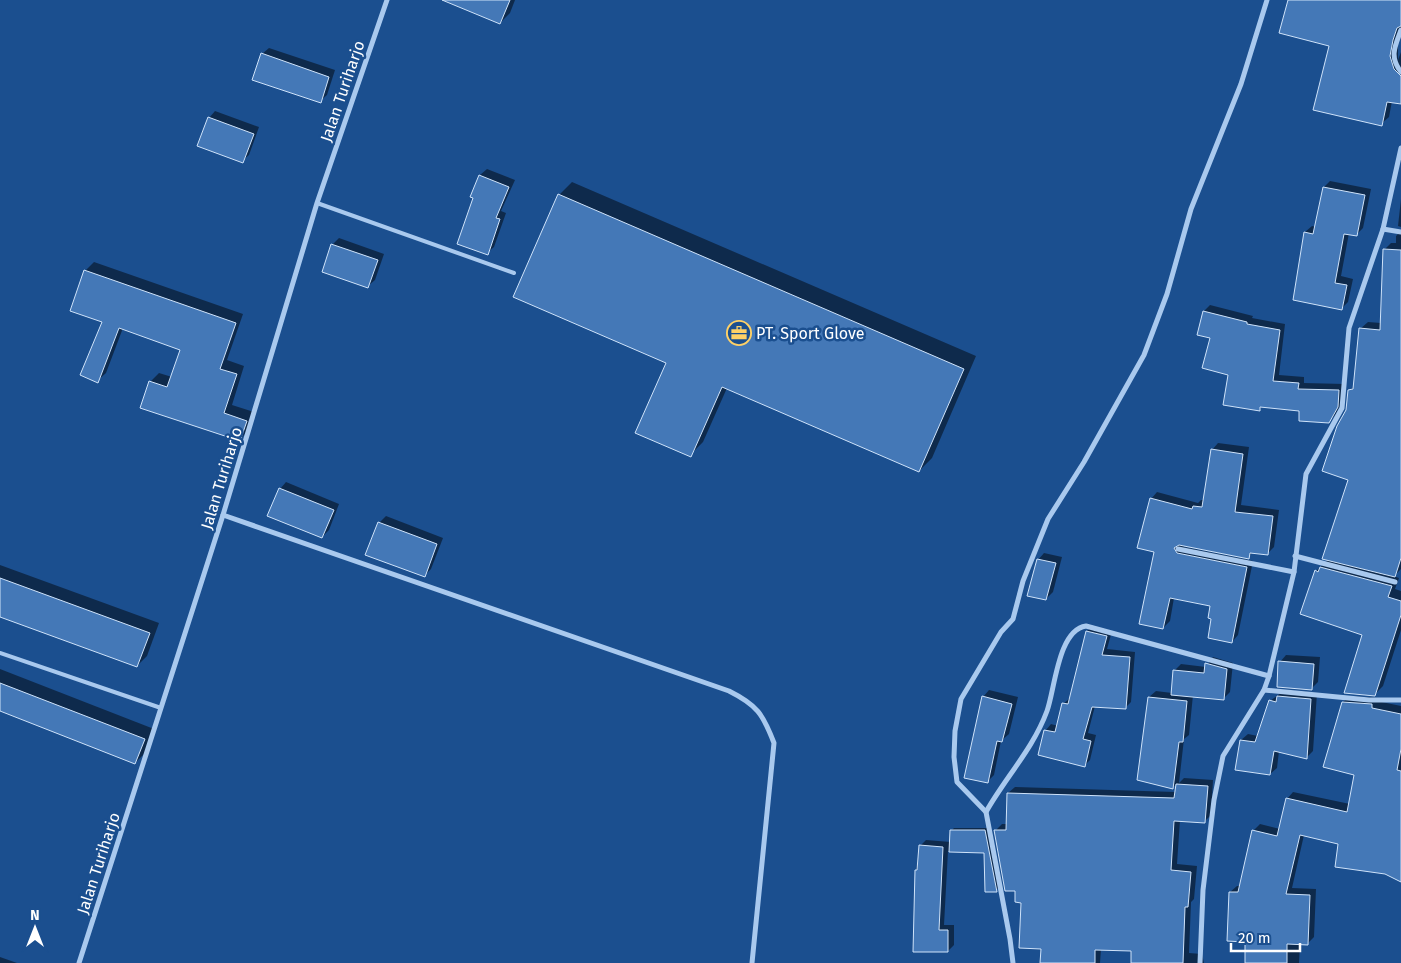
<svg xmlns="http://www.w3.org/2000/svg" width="1401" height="963" font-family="'Fira Sans',sans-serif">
<rect width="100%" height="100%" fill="#1b4f8f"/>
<g fill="#0007">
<path d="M442 0H515L510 13 500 23Z"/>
<path d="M1289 0H1401V28L1398 37V60L1401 52V103L1392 101 1389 117 1381 124 1330 45Z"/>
<path d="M269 48 335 70 327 95 320 101 262 54Z"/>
<path d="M215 111 259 127 249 155 242 161 209 118Z"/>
<path d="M487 169 515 180 501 211 506 213 494 247 487 253 474 198 472 197 480 175Z"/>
<path d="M1330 181 1371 189 1363 228 1356 235 1349 233 1341 276 1353 279 1348 302 1342 308 1305 232 1312 226 1316 227 1324 187Z"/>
<path d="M572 182 976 356 932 458 919 471 727 388 703 442 690 455 667 362 559 195Z"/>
<path d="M1401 199V227L1398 226Z"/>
<path d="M1401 231V569L1394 576 1399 578 1395 589 1401 591V630L1383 686 1375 694 1363 634 1316 571 1329 559 1350 479 1347 410 1349 391 1355 386 1360 329 1368 322 1381 323 1384 250 1391 243H1396V236Z"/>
<path d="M339 238 384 254 375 280 368 286 332 245Z"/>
<path d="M94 262 243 314 227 360 244 366 232 405 254 412 248 431 239 440 150 382 159 373 172 377 181 349 123 328 106 373 97 381 103 321 71 310 86 270Z"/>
<path d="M1210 305 1253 316 1252 318 1285 324 1279 375 1304 377V383L1345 384 1344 399 1335 415 1328 422 1300 410 1262 406 1259 410 1229 374 1211 337 1204 311Z"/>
<path d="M1218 443 1249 447 1241 505 1279 510 1274 547 1267 554 1253 552 1248 557 1182 544 1184 547 1253 561 1238 635 1232 642 1212 618 1211 605 1174 598 1170 621 1163 628 1151 499 1157 492 1198 503 1201 500H1205L1212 450Z"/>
<path d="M286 482 339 504 329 530 322 537 280 489Z"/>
<path d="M386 516 443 538 431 569 425 575 379 523Z"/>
<path d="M1044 553 1062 557 1053 592 1046 599 1038 560Z"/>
<path d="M0 565 159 623 147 656 137 666 0 616Z"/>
<path d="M1093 626 1112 631 1107 649 1135 652 1131 702 1125 708 1095 706 1088 733 1096 735 1090 760 1084 766 1039 754 1046 730 1051 724 1058 726 1063 704 1070 698 1087 631Z"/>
<path d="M1286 655 1320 657 1318 682 1311 689 1280 662Z"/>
<path d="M1213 657 1233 663 1230 692 1224 698 1193 695 1189 735 1184 739 1179 783 1184 778 1213 780 1211 815 1205 821 1180 820 1177 864 1197 866 1194 899 1191 902 1189 953 1202 954 1204 963H1132L1133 950 1101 949 1100 963H1041L1043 948 1017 889 995 831 1002 824H1007L1008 793 1015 787 1176 792 1178 783 1172 788 1149 697 1156 691 1172 693 1174 671 1181 664 1206 667Z"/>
<path d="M0 669 154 729 145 753 135 763 0 710Z"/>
<path d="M989 690 1018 697 1009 734 1001 741 994 775 987 782 976 734H974L983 697Z"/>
<path d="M1285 690 1317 693 1313 751 1307 757 1279 751 1277 768 1270 774 1241 740 1248 734 1258 736 1270 701Z"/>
<path d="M1350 696 1378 698 1377 701 1401 706V880L1340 843 1304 835 1292 888 1316 889 1314 937 1307 944 1300 943 1299 963H1246V941L1230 892 1237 886H1240L1253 831 1260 824 1280 829 1287 799 1293 792 1350 804 1355 774 1343 702Z"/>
<path d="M954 828H988L999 887 996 890 985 851H948L944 925H954V945L948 951H914L916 871 920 846 926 840 951 842V831Z"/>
<path d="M0 957 17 963H0Z"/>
</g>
<g fill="#4478b7" stroke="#cfe3fa">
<path d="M442 0H510L500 24Z"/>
<path d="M1288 0H1401V26L1397 28 1393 40 1390 56 1394 69 1401 76V104L1387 102 1382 126 1313 110 1329 46 1279 33Z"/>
<path d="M261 53 329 77 321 103 252 80Z"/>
<path d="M208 117 254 134 243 163 197 146Z"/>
<path d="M479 175 509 187 496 218 500 219 488 255 457 244 473 198 470 197Z"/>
<path d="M1323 187 1365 195 1357 236 1344 234 1335 283 1347 285 1342 310 1293 300 1304 232 1313 234Z"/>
<path d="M558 194 964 369 919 472 722 387 691 457 635 433 666 363 513 297Z"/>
<path d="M331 244 378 260 368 288 322 272Z"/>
<path d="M1383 249 1401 250V558L1395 577 1322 559 1348 480 1322 471 1337 426 1346 410 1348 390 1353 389 1359 328 1380 330Z"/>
<path d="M84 270 236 323 220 369 237 374 224 413 247 421 240 441 140 408 149 381 167 387 180 350 119 328 98 383 80 375 102 322 70 311Z"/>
<path d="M1203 311 1247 322V324L1280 330 1273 381 1299 383 1298 389 1339 390 1338 407 1329 423 1299 421V411L1260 407V411L1223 405 1228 375 1202 368 1210 338 1197 335Z"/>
<path d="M1211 449 1243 454 1235 512 1273 516 1268 555 1250 553 1249 559 1179 545 1174 548 1177 553 1247 567 1232 643 1208 638 1211 619 1208 618 1210 606 1170 598 1163 629 1139 624 1154 552 1137 548 1150 498 1192 509 1193 506 1202 507Z"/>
<path d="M279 488 334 510 322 538 267 516Z"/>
<path d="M378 522 437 544 425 577 365 555Z"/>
<path d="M1037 559 1056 563 1046 600 1027 596Z"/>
<path d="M1320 567 1392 586 1388 597 1401 601V615L1375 696 1344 693 1362 635 1300 614 1315 570 1318 572Z"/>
<path d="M0 578 150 633 137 667 0 617Z"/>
<path d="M1086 631 1107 636 1102 655 1130 657 1126 709 1092 707 1083 739 1091 741 1085 767 1038 755 1044 730 1055 732 1062 703 1068 704Z"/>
<path d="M1278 661 1314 664 1312 690 1277 687Z"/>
<path d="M1205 663 1227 669 1224 700 1171 695 1173 670 1204 673Z"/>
<path d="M0 683 145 739 135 764 0 711Z"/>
<path d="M982 696 1012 704 1002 742 997 741 988 783 964 778Z"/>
<path d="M1277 696 1311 699 1307 759 1274 751 1270 775 1235 770 1240 740 1255 742 1269 700 1276 702Z"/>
<path d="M1148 697 1187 701 1183 742H1179L1173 789 1137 780Z"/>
<path d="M1342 702 1372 704V708L1401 714V749L1397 770 1401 771V882L1385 874 1335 867 1338 844 1300 835 1286 894 1310 895 1308 945 1287 944V963H1245V942L1227 941 1229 892H1238L1252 830 1277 836 1286 798 1347 812 1354 775 1323 767Z"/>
<path d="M1176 784 1208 786 1205 823 1174 821 1171 870 1191 872 1188 907H1185L1183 963H1131V951L1095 950V963H1040L1041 949 1019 948 1021 903 1015 902V891H1005L994 830H1006L1007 793 1174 798Z"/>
<path d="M950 830H985L997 892H985L984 853 949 852Z"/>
<path d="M919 845 943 847 939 930H948V952H913L915 870H917Z"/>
</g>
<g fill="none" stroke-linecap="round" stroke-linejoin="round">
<g stroke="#a9c9ee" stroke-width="4">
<path d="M317 203 514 273"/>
<path d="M0 653 161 708"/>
</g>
<g stroke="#a9c9ee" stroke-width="5">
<path d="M1401 30C1395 46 1389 57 1401 72"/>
<path d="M1383 229 1401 232"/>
<path d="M223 515 729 691C757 705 763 714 774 743L752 963"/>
<path d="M1178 549 1294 572"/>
<path d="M1295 556 1395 582"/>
<path d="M1264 690 1369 700H1401"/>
<path d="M986 812 957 782 954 757 955 731 961 699 1001 632 1013 619 1023 581 1048 519 1084 462 1144 355 1167 294 1191 209 1241 84 1267 0"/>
<path d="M79 963 223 515 317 203 387 0"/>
<path d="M1013 963 1010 939 986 812C1005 778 1033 749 1047 711 1055 689 1058 630 1086 626L1269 676"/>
<path d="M1200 963 1203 890 1214 800 1223 756 1264 690 1269 676 1294 572 1306 474 1342 408 1349 328 1383 229 1401 148"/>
</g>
</g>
<defs>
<symbol id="office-ring" viewBox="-11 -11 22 22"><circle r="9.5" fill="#1b4f8f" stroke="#ffd166" stroke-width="1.5"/><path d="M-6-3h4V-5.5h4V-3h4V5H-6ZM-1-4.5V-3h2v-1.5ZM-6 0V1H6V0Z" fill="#ffd166"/></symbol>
</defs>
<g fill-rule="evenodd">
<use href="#office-ring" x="725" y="319" width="28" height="28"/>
</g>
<g text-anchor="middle" stroke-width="5" stroke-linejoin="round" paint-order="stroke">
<g font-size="16" fill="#fff" stroke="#1b4f8f">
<text transform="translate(342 91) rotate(-71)" y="6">Jalan Turiharjo</text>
<text transform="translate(221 478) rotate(-73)" y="6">Jalan Turiharjo</text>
<text transform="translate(98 863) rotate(-72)" y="6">Jalan Turiharjo</text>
</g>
<g font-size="16" fill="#fff" stroke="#1b4f8f" text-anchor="start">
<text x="756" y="339">PT. Sport Glove</text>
</g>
</g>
<g transform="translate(35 928)" stroke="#1b4f8f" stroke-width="4" paint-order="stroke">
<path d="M0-4L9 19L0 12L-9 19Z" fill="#ffffff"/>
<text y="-8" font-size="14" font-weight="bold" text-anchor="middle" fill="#ffffff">N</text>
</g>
<path d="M1231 943v8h69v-8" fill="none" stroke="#ffffff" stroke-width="2.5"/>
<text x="1238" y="943" font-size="15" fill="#ffffff" stroke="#1b4f8f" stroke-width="4" paint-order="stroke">20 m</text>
</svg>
